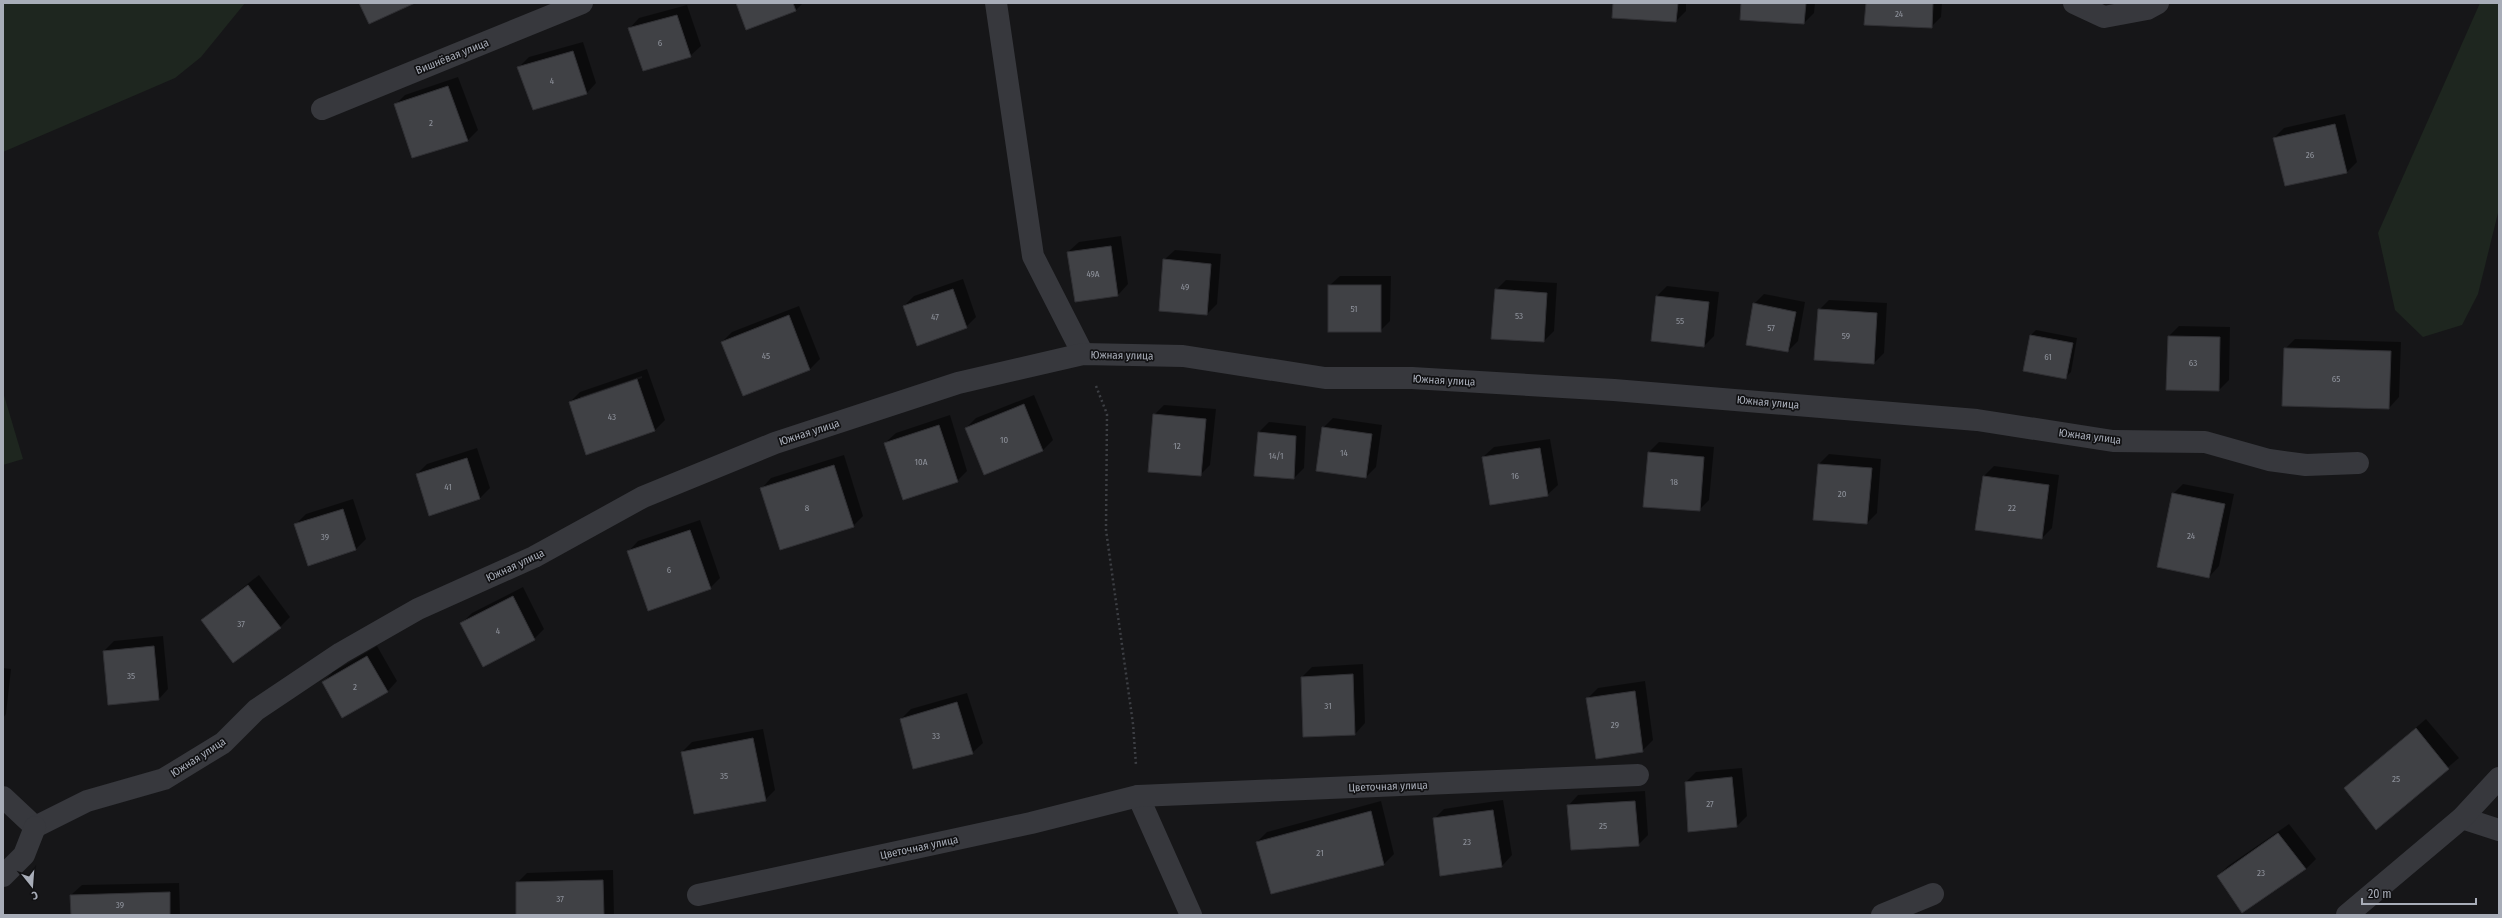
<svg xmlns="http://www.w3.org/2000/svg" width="2502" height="918" font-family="'Fira Sans Condensed',sans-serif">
<rect width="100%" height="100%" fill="#161618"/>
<g fill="#1e261f">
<path d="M3 3H245L201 57 175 78 3 152Z"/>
<path d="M2480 3H2499V209L2478 294 2462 325 2423 337 2395 310 2378 233Z"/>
<path d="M3 392 23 459 3 465Z"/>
</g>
<g fill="#0007" fill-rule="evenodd">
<path d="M737 3H803L796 10 747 28Z"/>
<path d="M1614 3H1686V11L1676 21Z"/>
<path d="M1742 3H1815L1814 13 1804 23Z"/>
<path d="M1867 3H1942L1941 17 1931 27Z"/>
<path d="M687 5 701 46 690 56 629 29 639 18Z"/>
<path d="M583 42 596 83 586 94 519 67 529 57Z"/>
<path d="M458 77 478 130 468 140 413 157 395 105 405 95Z"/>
<path d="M2345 114 2357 162 2347 172 2274 138 2284 128Z"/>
<path d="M1121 236 1128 284 1118 295 1068 252 1079 242Z"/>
<path d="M1175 250 1221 254 1217 304 1207 314 1164 260Z"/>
<path d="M1340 276H1391L1390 321 1380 331 1329 286Z"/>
<path d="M963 279 976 317 966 327 904 306 914 296Z"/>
<path d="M1506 280 1557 283 1554 331 1544 341 1496 290Z"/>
<path d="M1667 286 1719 292 1714 336 1704 346 1657 296Z"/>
<path d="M1764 294 1805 302 1798 341 1788 351 1754 304Z"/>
<path d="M1829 300 1887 303 1884 353 1874 363 1819 310Z"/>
<path d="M799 306 820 359 810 369 743 395 722 342 732 332Z"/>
<path d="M2179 326 2230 327 2229 380 2219 390 2169 336Z"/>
<path d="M2036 330 2077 338 2071 372 2066 377 2031 335Z"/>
<path d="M2295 339 2401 342 2399 397 2389 408 2285 349Z"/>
<path d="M647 369 665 420 655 430 570 402 580 392ZM642 376V378L580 399V397Z"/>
<path d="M1034 395 1053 440 1043 450 966 428 976 418Z"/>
<path d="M1164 405 1216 409 1210 465 1200 475 1154 415Z"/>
<path d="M950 415 967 471 957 481 885 443 896 433Z"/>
<path d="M1333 418 1382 425 1376 467 1366 477 1323 428Z"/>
<path d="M1269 422 1306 426 1304 468 1294 478 1259 432Z"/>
<path d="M1550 439 1558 485 1547 495 1483 457 1494 447Z"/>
<path d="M1659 442 1714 447 1709 500 1699 510 1649 452Z"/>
<path d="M477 448 490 488 480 498 417 474 427 464Z"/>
<path d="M1829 454 1881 459 1877 513 1867 523 1819 464Z"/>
<path d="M844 455 863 516 853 526 761 489 771 478Z"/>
<path d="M1994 466 2059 475 2052 528 2042 538 1983 477Z"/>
<path d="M2183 484 2234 494 2219 566 2209 577 2173 494Z"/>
<path d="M353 499 366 539 356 549 295 525 306 514Z"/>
<path d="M700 520 720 578 710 588 628 552 638 541Z"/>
<path d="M259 575 290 617 280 627 202 620Z"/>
<path d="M523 587 544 629 534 639 462 623 472 613Z"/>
<path d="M163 636 168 689 158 700 104 651 114 641Z"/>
<path d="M377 646 397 681 387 692 323 682 333 672Z"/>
<path d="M1363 664 1365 723 1355 734 1304 736 1302 677 1312 667Z"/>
<path d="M3 668 11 669 6 714 3 718Z"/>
<path d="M1645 681 1653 740 1642 751 1587 699 1598 688Z"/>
<path d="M967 693 983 743 972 753 901 719 911 709Z"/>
<path d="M2426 719 2459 758 2376 828 2345 788Z"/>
<path d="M763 729 775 790 765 800 682 752 692 742Z"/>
<path d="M1742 768 1747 816 1737 826 1686 782 1696 772Z"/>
<path d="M1645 791 1648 835 1638 845 1568 806 1578 795Z"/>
<path d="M1503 800 1512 855 1502 866 1434 819 1444 809Z"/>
<path d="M1381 801 1394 854 1384 864 1257 842 1267 832Z"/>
<path d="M2289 824 2316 859 2306 869 2243 911 2218 876 2228 866Z"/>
<path d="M613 870 614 915H517V883L527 873Z"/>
<path d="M179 883 180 915H72L71 895 82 885Z"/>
</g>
<g fill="#404145" stroke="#303034">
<path d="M359 3H415L369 24Z"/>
<path d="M736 3H793L796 11 746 30Z"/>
<path d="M1613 3H1678L1676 22 1612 18Z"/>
<path d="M1741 3H1806L1804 24 1740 20Z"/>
<path d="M1866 3H1933L1932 28 1864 25Z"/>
<path d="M677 15 691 57 643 71 628 28Z"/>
<path d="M573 51 587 94 533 110 517 67Z"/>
<path d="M448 86 468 141 412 158 394 104Z"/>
<path d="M2335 124 2347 173 2285 186 2273 138Z"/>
<path d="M1111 246 1118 296 1075 302 1067 252Z"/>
<path d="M1163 259 1211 264 1207 315 1159 311Z"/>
<rect x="1328" y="285" width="53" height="47"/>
<path d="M953 289 967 328 917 346 903 306Z"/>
<path d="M1495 289 1547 293 1544 342 1491 339Z"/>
<path d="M1656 296 1709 302 1704 347 1651 341Z"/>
<path d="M1753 303 1796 312 1788 352 1746 345Z"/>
<path d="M1818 309 1877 313 1874 364 1814 360Z"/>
<path d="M789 315 810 370 743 396 721 342Z"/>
<path d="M2030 335 2073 343 2066 379 2023 371Z"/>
<path d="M2168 336 2220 337 2219 391 2166 390Z"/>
<path d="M2284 348 2391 351 2389 409 2282 406Z"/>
<path d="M637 379 655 431 586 455 569 402Z"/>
<path d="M1024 404 1043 451 984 475 965 428Z"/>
<path d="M1153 414 1206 419 1201 476 1148 472Z"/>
<path d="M939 425 958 482 903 500 884 443Z"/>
<path d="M1322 427 1372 434 1366 478 1316 471Z"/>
<path d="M1258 432 1296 436 1294 479 1254 476Z"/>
<path d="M1540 448 1548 496 1490 505 1482 457Z"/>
<path d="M1648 452 1704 457 1700 511 1643 507Z"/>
<path d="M467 458 480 499 429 516 416 474Z"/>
<path d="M1818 464 1872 468 1867 524 1813 520Z"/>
<path d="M834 465 854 527 780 550 760 488Z"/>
<path d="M1983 476 2049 485 2042 539 1975 530Z"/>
<path d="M2172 493 2225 504 2209 578 2157 567Z"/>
<path d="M343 509 356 550 308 566 294 524Z"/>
<path d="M690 530 711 589 648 611 627 551Z"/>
<path d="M248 585 281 628 233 663 201 620Z"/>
<path d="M513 596 535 640 483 667 460 623Z"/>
<path d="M154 646 159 700 108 705 103 651Z"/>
<path d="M367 656 388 692 342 718 322 682Z"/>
<path d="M1353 674 1355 735 1303 737 1301 677Z"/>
<path d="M1635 691 1643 752 1596 759 1586 698Z"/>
<path d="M957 702 973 754 913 769 900 719Z"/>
<path d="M2416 728 2449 769 2376 830 2344 788Z"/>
<path d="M753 738 766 801 694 814 681 752Z"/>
<path d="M1732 777 1737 827 1688 832 1685 782Z"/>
<path d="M1635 801 1639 846 1571 850 1567 805Z"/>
<path d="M1493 810 1502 867 1440 876 1433 818Z"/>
<path d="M1371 811 1384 865 1271 894 1256 842Z"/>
<path d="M2278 833 2306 869 2242 913 2217 876Z"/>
<path d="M603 880 604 915H516V882Z"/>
<path d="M170 892V915H71L70 895Z"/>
</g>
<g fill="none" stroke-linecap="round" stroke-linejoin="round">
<path stroke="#3d3f44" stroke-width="2.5" stroke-dasharray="2 3" stroke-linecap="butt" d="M1096 386 1107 414 1106 530 1133 724 1136 765"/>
<g stroke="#37383d" stroke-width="22">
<path d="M996 3 1033 256 1083 354"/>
<path d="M2074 3 2104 17 2147 9 2158 3"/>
<path d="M322 109 582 3"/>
<path d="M1138 796 1191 915"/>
<path d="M3 797 35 827"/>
<path d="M2462 818 2499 830"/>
<path d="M35 827 87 801 164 779 223 743 256 710 341 653 418 609 534 557 643 497 775 443 958 383 1083 354 1183 356 1325 378H1412L1614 390 1977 420 2113 441 2205 442 2269 460 2306 465 2358 463"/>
<path d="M3 876 24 855 35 827"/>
<path d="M698 895 1031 823 1138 796 1638 775"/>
<path d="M1882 915 1933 894"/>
<path d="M2347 915 2462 818 2499 778"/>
</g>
</g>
<g text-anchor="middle" stroke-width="3.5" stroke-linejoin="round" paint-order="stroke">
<g font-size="9" fill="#8e929b">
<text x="1899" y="17">24</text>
<text x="660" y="46">6</text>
<text x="552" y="84">4</text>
<text x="431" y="126">2</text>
<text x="2310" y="158">26</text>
<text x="1093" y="277">49А</text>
<text x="1185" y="290">49</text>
<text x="1354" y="312">51</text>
<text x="1519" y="319">53</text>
<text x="935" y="320">47</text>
<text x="1680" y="324">55</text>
<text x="1771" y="331">57</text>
<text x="1846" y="339">59</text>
<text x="766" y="359">45</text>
<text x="2048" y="360">61</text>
<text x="2193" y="366">63</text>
<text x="2336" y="382">65</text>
<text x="612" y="420">43</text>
<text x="1004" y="443">10</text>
<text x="1177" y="449">12</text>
<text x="1344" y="456">14</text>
<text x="1276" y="459">14/1</text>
<text x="921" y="465">10А</text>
<text x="1515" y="479">16</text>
<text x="1674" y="485">18</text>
<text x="448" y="490">41</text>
<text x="1842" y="497">20</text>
<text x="807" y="511">8</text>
<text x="2012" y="511">22</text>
<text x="2191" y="539">24</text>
<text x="325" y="540">39</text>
<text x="669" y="573">6</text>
<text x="241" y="627">37</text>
<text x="498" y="634">4</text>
<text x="131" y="679">35</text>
<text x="355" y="690">2</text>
<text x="1328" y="709">31</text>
<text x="1615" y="728">29</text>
<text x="936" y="739">33</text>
<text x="724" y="779">35</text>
<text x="2396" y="782">25</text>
<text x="1710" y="807">27</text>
<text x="1603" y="829">25</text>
<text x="1467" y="845">23</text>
<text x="1320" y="856">21</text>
<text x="2261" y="876">23</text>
<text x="560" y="902">37</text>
<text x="120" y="908">39</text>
</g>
<g font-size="11" fill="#a8adb8" stroke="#111113">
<text transform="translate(452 56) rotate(-22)" y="4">Вишнёвая улица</text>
<text transform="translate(1122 355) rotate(1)" y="4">Южная улица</text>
<text transform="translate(1444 380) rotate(3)" y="4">Южная улица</text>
<text transform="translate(1768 402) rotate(5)" y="4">Южная улица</text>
<text transform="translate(809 432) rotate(-18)" y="4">Южная улица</text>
<text transform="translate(2090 436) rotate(7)" y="4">Южная улица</text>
<text transform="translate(515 565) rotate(-25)" y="4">Южная улица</text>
<text transform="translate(198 757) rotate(-33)" y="4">Южная улица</text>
<text transform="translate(1388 786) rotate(-2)" y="4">Цветочная улица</text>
<text transform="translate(919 847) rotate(-12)" y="4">Цветочная улица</text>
</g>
</g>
<rect width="2502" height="918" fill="none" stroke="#a8adb8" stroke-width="8"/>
<g transform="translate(32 886) rotate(163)" stroke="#111113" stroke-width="3" paint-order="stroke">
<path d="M0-3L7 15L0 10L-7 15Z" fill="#a8adb8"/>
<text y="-6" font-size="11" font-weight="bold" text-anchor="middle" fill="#a8adb8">С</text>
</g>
<path d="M2362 898v6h114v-6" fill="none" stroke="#a8adb8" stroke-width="2"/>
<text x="2368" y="898" font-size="12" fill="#a8adb8" stroke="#111113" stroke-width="3" paint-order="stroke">20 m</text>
</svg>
